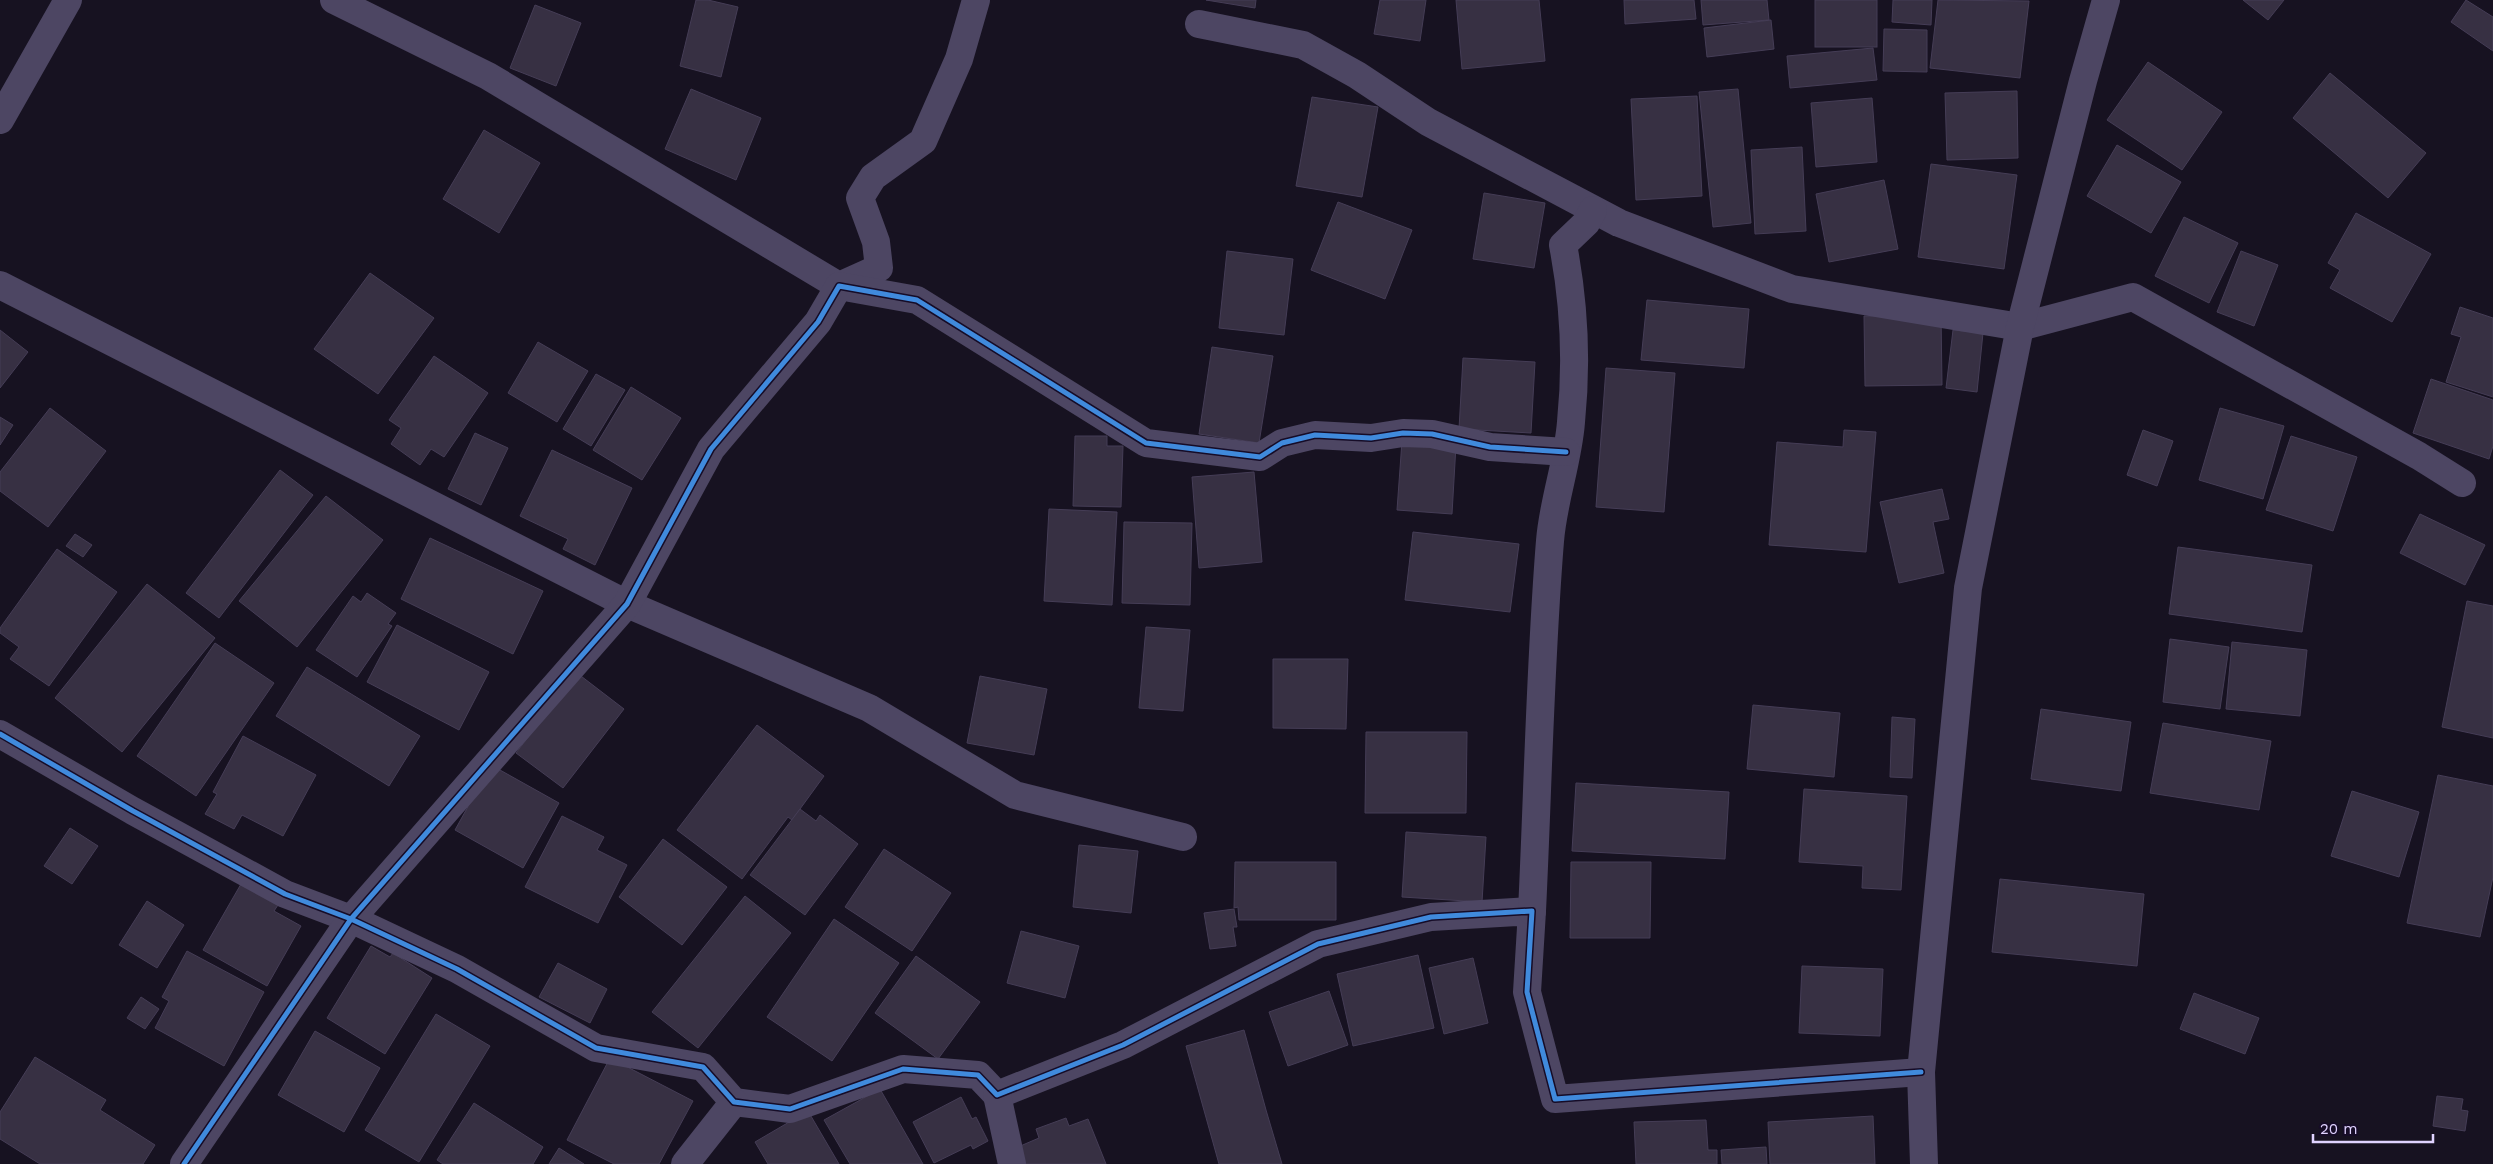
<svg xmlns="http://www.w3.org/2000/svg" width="2493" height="1164" font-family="'Work Sans',sans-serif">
<rect width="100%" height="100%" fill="#171221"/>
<g fill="#373043" stroke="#453d56">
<path d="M696 0H708L738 7 721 77 680 66Z"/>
<path d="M1206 0H1256L1255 8Z"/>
<path d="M1380 0H1426L1420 41 1374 34Z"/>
<path d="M1456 0H1539L1545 61 1462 69Z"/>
<path d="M1624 0H1694L1696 19 1625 24Z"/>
<path d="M1701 0H1767L1769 20 1703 25Z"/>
<rect x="1815" y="0" width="62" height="47"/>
<path d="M1893 0H1932L1931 25 1892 22Z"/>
<path d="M1938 0 2029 1 2020 78 1930 68Z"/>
<path d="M2243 0H2284L2268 20Z"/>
<path d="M2466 0 2493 17V51L2451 22Z"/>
<path d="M535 5 581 23 556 86 510 68Z"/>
<path d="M1771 20 1774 49 1707 57 1704 28Z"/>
<path d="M1884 29 1927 30V72L1883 71Z"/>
<path d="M1873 48 1877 80 1790 88 1787 56Z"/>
<path d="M2148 62 2222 112 2182 170 2107 120Z"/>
<path d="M2330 73 2426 153 2388 198 2293 118Z"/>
<path d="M691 89 761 118 736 180 665 149Z"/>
<path d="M1738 89 1751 223 1713 227 1699 92Z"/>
<path d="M2017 91 2018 158 1947 160 1945 93Z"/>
<path d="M1697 96 1702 196 1636 200 1631 99Z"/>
<path d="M1312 97 1378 107 1362 197 1296 186Z"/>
<path d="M1872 98 1877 162 1816 167 1811 103Z"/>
<path d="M484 130 540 163 499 233 443 199Z"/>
<path d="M2117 145 2181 182 2151 233 2087 196Z"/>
<path d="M1802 147 1806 231 1755 234 1751 150Z"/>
<path d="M1931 164 2017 175 2004 269 1918 257Z"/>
<path d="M1884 180 1898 249 1829 262 1816 194Z"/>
<path d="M1484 193 1545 203 1534 268 1473 259Z"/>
<path d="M1338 202 1412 230 1385 299 1311 270Z"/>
<path d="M2356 213 2431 254 2392 322 2330 288 2340 270 2328 263Z"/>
<path d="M2184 217 2238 243 2209 303 2155 276Z"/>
<path d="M1227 251 1293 259 1284 335 1219 328Z"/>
<path d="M2241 251 2278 265 2254 326 2217 312Z"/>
<path d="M370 273 434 318 378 394 314 349Z"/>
<path d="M1647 300 1749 309 1744 368 1641 360Z"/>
<path d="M2460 307 2493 318V397L2446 382 2461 337 2451 334Z"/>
<path d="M1941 315 1942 385 1865 386 1864 316Z"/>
<path d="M0 330 28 352 0 388Z"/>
<path d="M1953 330 1983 333 1977 392 1946 388Z"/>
<path d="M538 342 588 371 557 422 508 393Z"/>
<path d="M1212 347 1273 356 1259 443 1199 434Z"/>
<path d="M434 356 488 393 444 457 431 449 420 465 391 444 401 428 389 420Z"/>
<path d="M1463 358 1535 362 1531 433 1459 429Z"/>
<path d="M1606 368 1675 373 1664 512 1596 507Z"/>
<path d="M596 374 625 390 591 446 563 429Z"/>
<path d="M2431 379 2493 400V446L2489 459 2413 433Z"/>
<path d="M631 387 681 418 642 480 593 450Z"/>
<path d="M50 408 106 451 48 527 0 491V472Z"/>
<path d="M2220 408 2284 426 2263 499 2199 480Z"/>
<path d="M0 417 13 425 0 445Z"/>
<path d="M1844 430 1876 432 1866 552 1769 545 1777 442 1843 447Z"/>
<path d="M2143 430 2173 441 2157 486 2127 475Z"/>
<path d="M475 433 508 448 481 505 448 489Z"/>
<path d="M1075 436H1107V446H1123L1121 507 1073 506Z"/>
<path d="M2291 436 2357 457 2333 531 2266 510Z"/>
<path d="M1402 441 1456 445 1452 514 1397 510Z"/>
<path d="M552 450 632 488 595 565 563 549 568 539 520 516Z"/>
<path d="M280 470 313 495 219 618 186 593Z"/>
<path d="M1254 472 1262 562 1199 568 1192 477Z"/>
<path d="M1942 489 1949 519 1933 522 1944 573 1899 583 1880 502Z"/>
<path d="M326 496 383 540 297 647 239 601Z"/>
<path d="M1049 509 1117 512 1112 605 1044 601Z"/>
<path d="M2420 514 2485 545 2465 585 2400 553Z"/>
<path d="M1124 522 1192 523 1190 605 1122 603Z"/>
<path d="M1413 532 1519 544 1510 612 1405 600Z"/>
<path d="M75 534 92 545 83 557 66 546Z"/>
<path d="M430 538 543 591 513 654 401 599Z"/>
<path d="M2178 547 2312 565 2302 632 2169 614Z"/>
<path d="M57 549 117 592 49 686 10 659 19 647 0 633V628Z"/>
<path d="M147 584 215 638 122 752 55 698Z"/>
<path d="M367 593 396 613 388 624 392 626 357 677 316 650 353 596 361 602Z"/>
<path d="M2467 601 2493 606V738L2442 727Z"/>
<path d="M397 625 489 672 459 730 367 682Z"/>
<path d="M1146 627 1190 630 1183 711 1139 708Z"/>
<path d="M2170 639 2229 647 2220 709 2163 702Z"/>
<path d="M2232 642 2307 650 2300 716 2226 709Z"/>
<path d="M215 643 274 683 196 796 137 756Z"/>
<path d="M1273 659H1348L1346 729 1273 728Z"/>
<path d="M307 667 420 736 389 786 276 716Z"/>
<path d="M577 673 624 709 563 788 516 753Z"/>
<path d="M980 676 1047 689 1034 755 967 743Z"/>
<path d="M1753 705 1840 713 1834 777 1747 769Z"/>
<path d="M2041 709 2131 722 2121 791 2031 779Z"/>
<path d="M1892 717 1915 719 1912 778 1890 777Z"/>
<path d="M2163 723 2271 741 2259 810 2150 793Z"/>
<path d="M757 725 824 776 792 820 788 817 742 879 677 830Z"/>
<path d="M1366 732H1467L1466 813H1365Z"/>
<path d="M243 736 316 775 283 836 242 815 234 829 205 814 217 794 213 792Z"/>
<path d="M491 765 559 803 523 868 455 830Z"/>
<path d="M2438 775 2493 786V877L2480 937 2407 923Z"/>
<path d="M1576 783 1729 792 1725 859 1572 851Z"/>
<path d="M1804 789 1907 796 1901 890 1862 888 1863 866 1799 862Z"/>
<path d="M2352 791 2419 812 2399 877 2331 856Z"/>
<path d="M800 809 816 821 820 815 858 844 805 915 750 875Z"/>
<path d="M562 816 604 837 597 850 627 865 598 923 525 887Z"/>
<path d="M70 828 98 846 72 884 44 866Z"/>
<path d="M1406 832 1486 837 1482 902 1402 897Z"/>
<path d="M663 839 727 887 682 945 619 897Z"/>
<path d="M1079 845 1138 851 1131 913 1073 907Z"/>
<path d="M884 849 951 893 912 951 845 907Z"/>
<path d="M1235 862H1336V920H1239L1238 907 1234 908Z"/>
<path d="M1571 862H1651L1650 938H1570Z"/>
<path d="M2000 879 2144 894 2137 966 1992 952Z"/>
<path d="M241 884 278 905 274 911 301 926 267 986 203 950Z"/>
<path d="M745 896 791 933 698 1048 652 1012Z"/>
<path d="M147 901 184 925 157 968 119 945Z"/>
<path d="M1234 909 1237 927H1233L1236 946 1210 949 1204 913Z"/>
<path d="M834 919 899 963 832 1061 767 1017Z"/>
<path d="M1021 931 1079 946 1065 998 1007 983Z"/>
<path d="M371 946 390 957 393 953 432 978 385 1054 327 1018Z"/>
<path d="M187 951 264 992 224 1066 155 1028 169 1001 162 997Z"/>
<path d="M1418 955 1434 1028 1353 1046 1337 974Z"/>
<path d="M916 956 980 1002 938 1059 875 1013Z"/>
<path d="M1473 958 1488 1023 1444 1034 1429 968Z"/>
<path d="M558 963 607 989 590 1023 539 997Z"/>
<path d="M1802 966 1883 969 1880 1036 1799 1033Z"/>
<path d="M1329 991 1348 1045 1288 1066 1269 1012Z"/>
<path d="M2194 993 2259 1018 2245 1054 2180 1029Z"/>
<path d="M141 997 159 1009 145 1029 127 1018Z"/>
<path d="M436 1014 490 1046 419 1162 365 1130Z"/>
<path d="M1244 1030 1266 1110 1282 1164H1219L1186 1046Z"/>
<path d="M315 1031 380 1068 344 1132 278 1095Z"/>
<path d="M35 1057 106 1100 100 1110 155 1145 143 1164H40L0 1139V1112Z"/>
<path d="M610 1058 693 1101 659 1164H614L567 1140Z"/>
<path d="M880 1089 923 1164H850L824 1120Z"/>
<path d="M2437 1096 2463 1099 2461 1110 2468 1111 2465 1131 2433 1126Z"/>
<path d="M961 1097 972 1119 976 1117 988 1141 973 1149 971 1145 934 1163 913 1122Z"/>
<path d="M474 1103 543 1147 533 1164H443L437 1160Z"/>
<path d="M808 1111 839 1164H768L755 1142Z"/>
<path d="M1873 1116 1875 1164H1770L1768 1122Z"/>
<path d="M1066 1118 1069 1126 1088 1119 1106 1164H1025L1018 1147 1039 1138 1036 1129Z"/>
<path d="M1706 1120 1708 1150H1717V1164H1636L1634 1122Z"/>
<path d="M1766 1147 1767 1164H1722L1721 1150Z"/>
<path d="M559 1148 584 1164H549Z"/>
</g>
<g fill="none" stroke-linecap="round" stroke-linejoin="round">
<g stroke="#4d4663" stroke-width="28">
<path d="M334 0 488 76 839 286 879 268 876 242 860 198 873 177 923 141 959 59 976 0"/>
<path d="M1199 24 1303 45 1357 75 1428 122 1619 223 1792 289 2020 327 2133 297 2419 456 2462 483"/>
<path d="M0 120 68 0"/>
<path d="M0 285 627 604 869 708 1015 795 1183 837"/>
<path d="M0 734 133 811 285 894 351 919 457 969 596 1048 703 1067 734 1102 790 1109 903 1069 978 1075 997 1095 1123 1045 1318 944 1431 917 1532 911 1527 992 1555 1099 1921 1072"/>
<path d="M1532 911C1538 788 1540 664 1550 541 1553 501 1568 462 1571 422 1577 363 1574 302 1563 245L1586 223 1593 210"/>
<path d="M997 1095 1012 1164"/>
<path d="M184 1164 351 919 627 604 711 449 818 322 839 286 917 300 1146 443 1260 457 1282 443 1315 435 1371 438 1403 433 1432 434 1490 447 1566 452"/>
<path d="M685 1164 734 1102"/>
<path d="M1924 1164 1921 1072 1968 588 2020 327 2083 81 2106 0"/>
</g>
<defs>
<g id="cycleway">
<path d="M0 734 133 811 285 894 351 919 457 969 596 1048 703 1067 734 1102 790 1109 903 1069 978 1075 997 1095 1123 1045 1318 944 1431 917 1532 911 1527 992 1555 1099 1921 1072"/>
<path d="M184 1164 351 919 627 604 711 449 818 322 839 286 917 300 1146 443 1260 457 1282 443 1315 435 1371 438 1403 433 1432 434 1490 447 1566 452"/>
</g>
</defs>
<use href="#cycleway" stroke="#160c27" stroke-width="8"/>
<use href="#cycleway" stroke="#408adc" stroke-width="5"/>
</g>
<path d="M2313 1134v8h120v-8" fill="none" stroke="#e0d3ff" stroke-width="2.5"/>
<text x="2320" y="1134" font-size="15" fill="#e0d3ff" stroke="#160c27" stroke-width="4" paint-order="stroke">20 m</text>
</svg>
